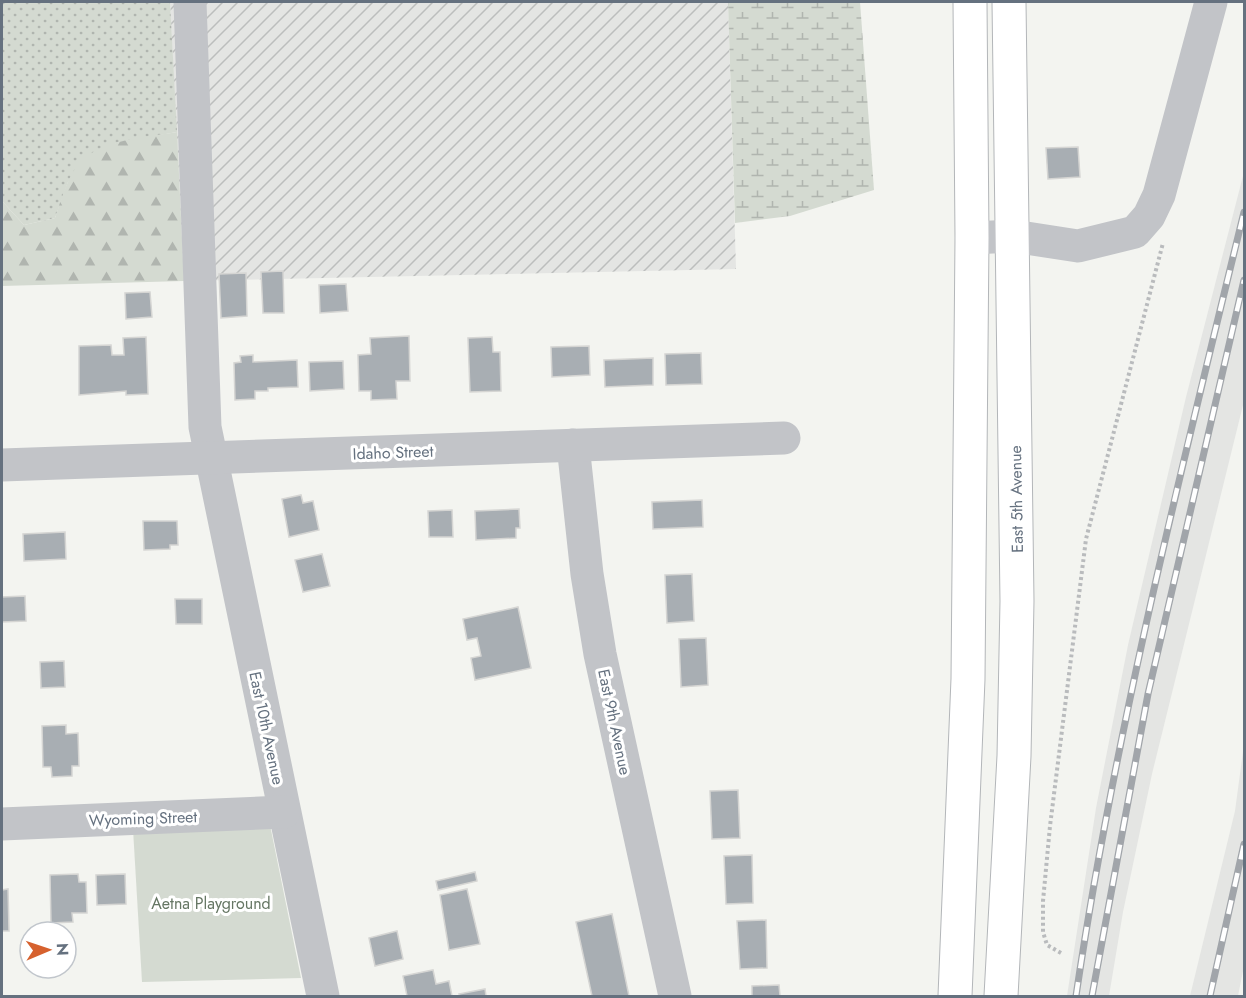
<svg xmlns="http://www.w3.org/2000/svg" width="1246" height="998" font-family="Jost,sans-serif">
<defs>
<pattern id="industrial-furrows" width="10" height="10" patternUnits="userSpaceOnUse" patternTransform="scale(1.5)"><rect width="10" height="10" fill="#e4e5e3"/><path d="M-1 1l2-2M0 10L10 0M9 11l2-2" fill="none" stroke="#bcbebd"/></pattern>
<pattern id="grass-dots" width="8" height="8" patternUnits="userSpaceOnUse" patternTransform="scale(1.5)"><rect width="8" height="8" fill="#d4dad1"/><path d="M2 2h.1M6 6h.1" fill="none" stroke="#b0b5af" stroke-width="1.8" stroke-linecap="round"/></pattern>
<pattern id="forest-firs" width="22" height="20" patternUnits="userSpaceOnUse" patternTransform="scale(1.5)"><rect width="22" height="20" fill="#d4dad1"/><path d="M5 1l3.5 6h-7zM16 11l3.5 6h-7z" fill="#b0b5af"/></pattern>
<pattern id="wetland-marsh" width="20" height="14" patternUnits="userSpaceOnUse" patternTransform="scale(1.5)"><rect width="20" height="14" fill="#d4dad1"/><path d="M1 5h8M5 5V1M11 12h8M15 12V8" fill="none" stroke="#b0b5af"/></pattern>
</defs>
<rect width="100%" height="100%" fill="#f3f4f0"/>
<g fill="#e4e5e3">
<path d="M1244 172V401L1152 774 1123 912 1109 996H1067L1096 808 1128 645 1186 397Z"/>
<path d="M1244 744V966L1238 996H1190L1235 811Z"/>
</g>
<path fill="url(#industrial-furrows)" d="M170 2H728L736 269 184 281Z"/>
<path fill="url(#grass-dots)" d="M2 2H170L177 132 116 143 68 182 55 218 24 225 2 201Z"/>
<path fill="url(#forest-firs)" d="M177 132 184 281 2 286V201L24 225 55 218C62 198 69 169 87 156 111 139 148 137 177 132Z"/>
<path fill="url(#wetland-marsh)" d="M728 2H860L874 190 790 216 735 223Z"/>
<path fill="#d4dad1" d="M270 825 301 978 142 982 133 829Z"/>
<g fill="#a8aeb3" stroke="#d5d5d3" stroke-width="1.5">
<path d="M1078 147 1080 177 1048 179 1046 148Z"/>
<path d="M283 271 284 313H263L261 272Z"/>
<path d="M246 273 247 316 221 318 219 274Z"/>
<path d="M346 284 348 311 320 313 319 285Z"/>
<path d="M150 292 152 317 126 319 125 293Z"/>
<path d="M409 336 410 381H396L397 399 371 400V391H359L358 355 371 354 370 338Z"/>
<path d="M146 337 148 394 126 395V391L79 395V346L111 345 112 355H124L123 338Z"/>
<path d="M492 337 493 352H500L501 391 470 392 468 338Z"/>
<path d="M589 346 590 375 552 377 551 347Z"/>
<path d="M701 353 702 384 666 385 665 354Z"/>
<path d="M253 355V362L297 360 298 387 268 388V391H255V399L235 400 234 363 241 362 240 356Z"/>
<path d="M653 358V385L605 387 604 360Z"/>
<path d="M343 361 344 389 310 391 309 362Z"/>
<path d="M301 495 303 503 313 501 319 530 289 537 282 499Z"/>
<path d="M702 500 703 527 653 529 652 502Z"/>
<path d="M519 509 520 528H516V538L476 540 475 511Z"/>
<path d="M452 510 453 537H429L428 511Z"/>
<path d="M143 521H177L178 545H170V549L144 550Z"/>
<path d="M65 532 66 559 24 561 23 534Z"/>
<path d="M322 554 330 586 303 592 295 560Z"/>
<path d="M692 574 694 621 667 623 665 575Z"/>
<path d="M25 596 26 621 2 622V597Z"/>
<path d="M175 599H202V624H176Z"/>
<path d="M518 607 531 668 475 680 471 658 481 656 477 638 467 640 463 619Z"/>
<path d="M706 638 708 685 681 687 679 639Z"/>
<path d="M64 661 65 687 41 688 40 662Z"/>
<path d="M66 725V734L78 733 79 766H72V776L52 777 51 767H43L42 726Z"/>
<path d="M738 790 740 838 712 839 710 791Z"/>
<path d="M752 855 753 903 726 904 724 856Z"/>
<path d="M475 872 477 881 438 890 436 881Z"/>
<path d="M78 874 79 882H86L87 913H72L73 922 51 923 50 875Z"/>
<path d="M125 874 126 904 97 905 96 875Z"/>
<path d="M8 889 9 931H2V890Z"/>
<path d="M467 889 480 944 449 950 440 895Z"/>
<path d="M612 914 629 996H592L576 922Z"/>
<path d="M766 920 767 968 740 969 737 921Z"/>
<path d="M397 931 403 959 375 966 369 938Z"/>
<path d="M433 970 436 984 449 981 452 996H407L403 976Z"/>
<path d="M779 985 780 996H752V986Z"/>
<path d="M485 989 486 996H460L459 994Z"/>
</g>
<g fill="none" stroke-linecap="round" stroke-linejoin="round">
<defs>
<g id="major">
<path d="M955 996 968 679 972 238 970 2"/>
<path d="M1001 996 1014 756 1017 601 1009 2"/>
</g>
</defs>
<use href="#major" stroke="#b3b6b9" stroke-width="35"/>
<path stroke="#b9bbbd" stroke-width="4" stroke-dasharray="3 3" stroke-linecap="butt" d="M1061 953 1047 945 1043 932V901L1050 826 1086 539 1163 243"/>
<g stroke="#c2c4c8" stroke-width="33">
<path d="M190 2 205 427 323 996"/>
<path d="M972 238 1013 236 1078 246 1135 232 1149 216 1159 195 1211 2"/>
<path d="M573 445 587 574 600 654 675 996"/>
<path d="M2 465 784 438"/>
<path d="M2 824 284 812"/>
</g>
<use href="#major" stroke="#fff" stroke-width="33"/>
<defs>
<g id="rail">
<path d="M1076 996C1115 732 1181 471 1244 212"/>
<path d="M1092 996 1148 694 1244 280"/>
<path d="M1210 996 1244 844"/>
</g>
</defs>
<use href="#rail" stroke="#a1a5aa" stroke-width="7"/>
<use href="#rail" stroke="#fff" stroke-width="4.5" stroke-dasharray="14" stroke-linecap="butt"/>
</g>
<g text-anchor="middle" stroke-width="6" stroke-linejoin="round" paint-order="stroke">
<g font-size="16" fill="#65717f" stroke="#fff">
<text transform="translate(393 452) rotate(-2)" y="6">Idaho Street</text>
<text transform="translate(1016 499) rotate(-91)" y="6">East 5th Avenue</text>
<text transform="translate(615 722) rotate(78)" y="6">East 9th Avenue</text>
<text transform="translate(267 728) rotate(78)" y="6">East 10th Avenue</text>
<text transform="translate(143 818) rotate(-2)" y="6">Wyoming Street</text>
</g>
<g font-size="16" fill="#657663" stroke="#fff">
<text x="211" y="909">Aetna Playground</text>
</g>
</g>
<rect width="1246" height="998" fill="none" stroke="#65717f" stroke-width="6"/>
<g transform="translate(48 950) rotate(88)"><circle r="28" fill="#ffffff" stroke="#c1c6cc" stroke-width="1.5"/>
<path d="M0-4.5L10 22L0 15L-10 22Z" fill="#d6612e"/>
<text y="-9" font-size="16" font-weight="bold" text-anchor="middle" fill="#65717f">N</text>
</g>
</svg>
